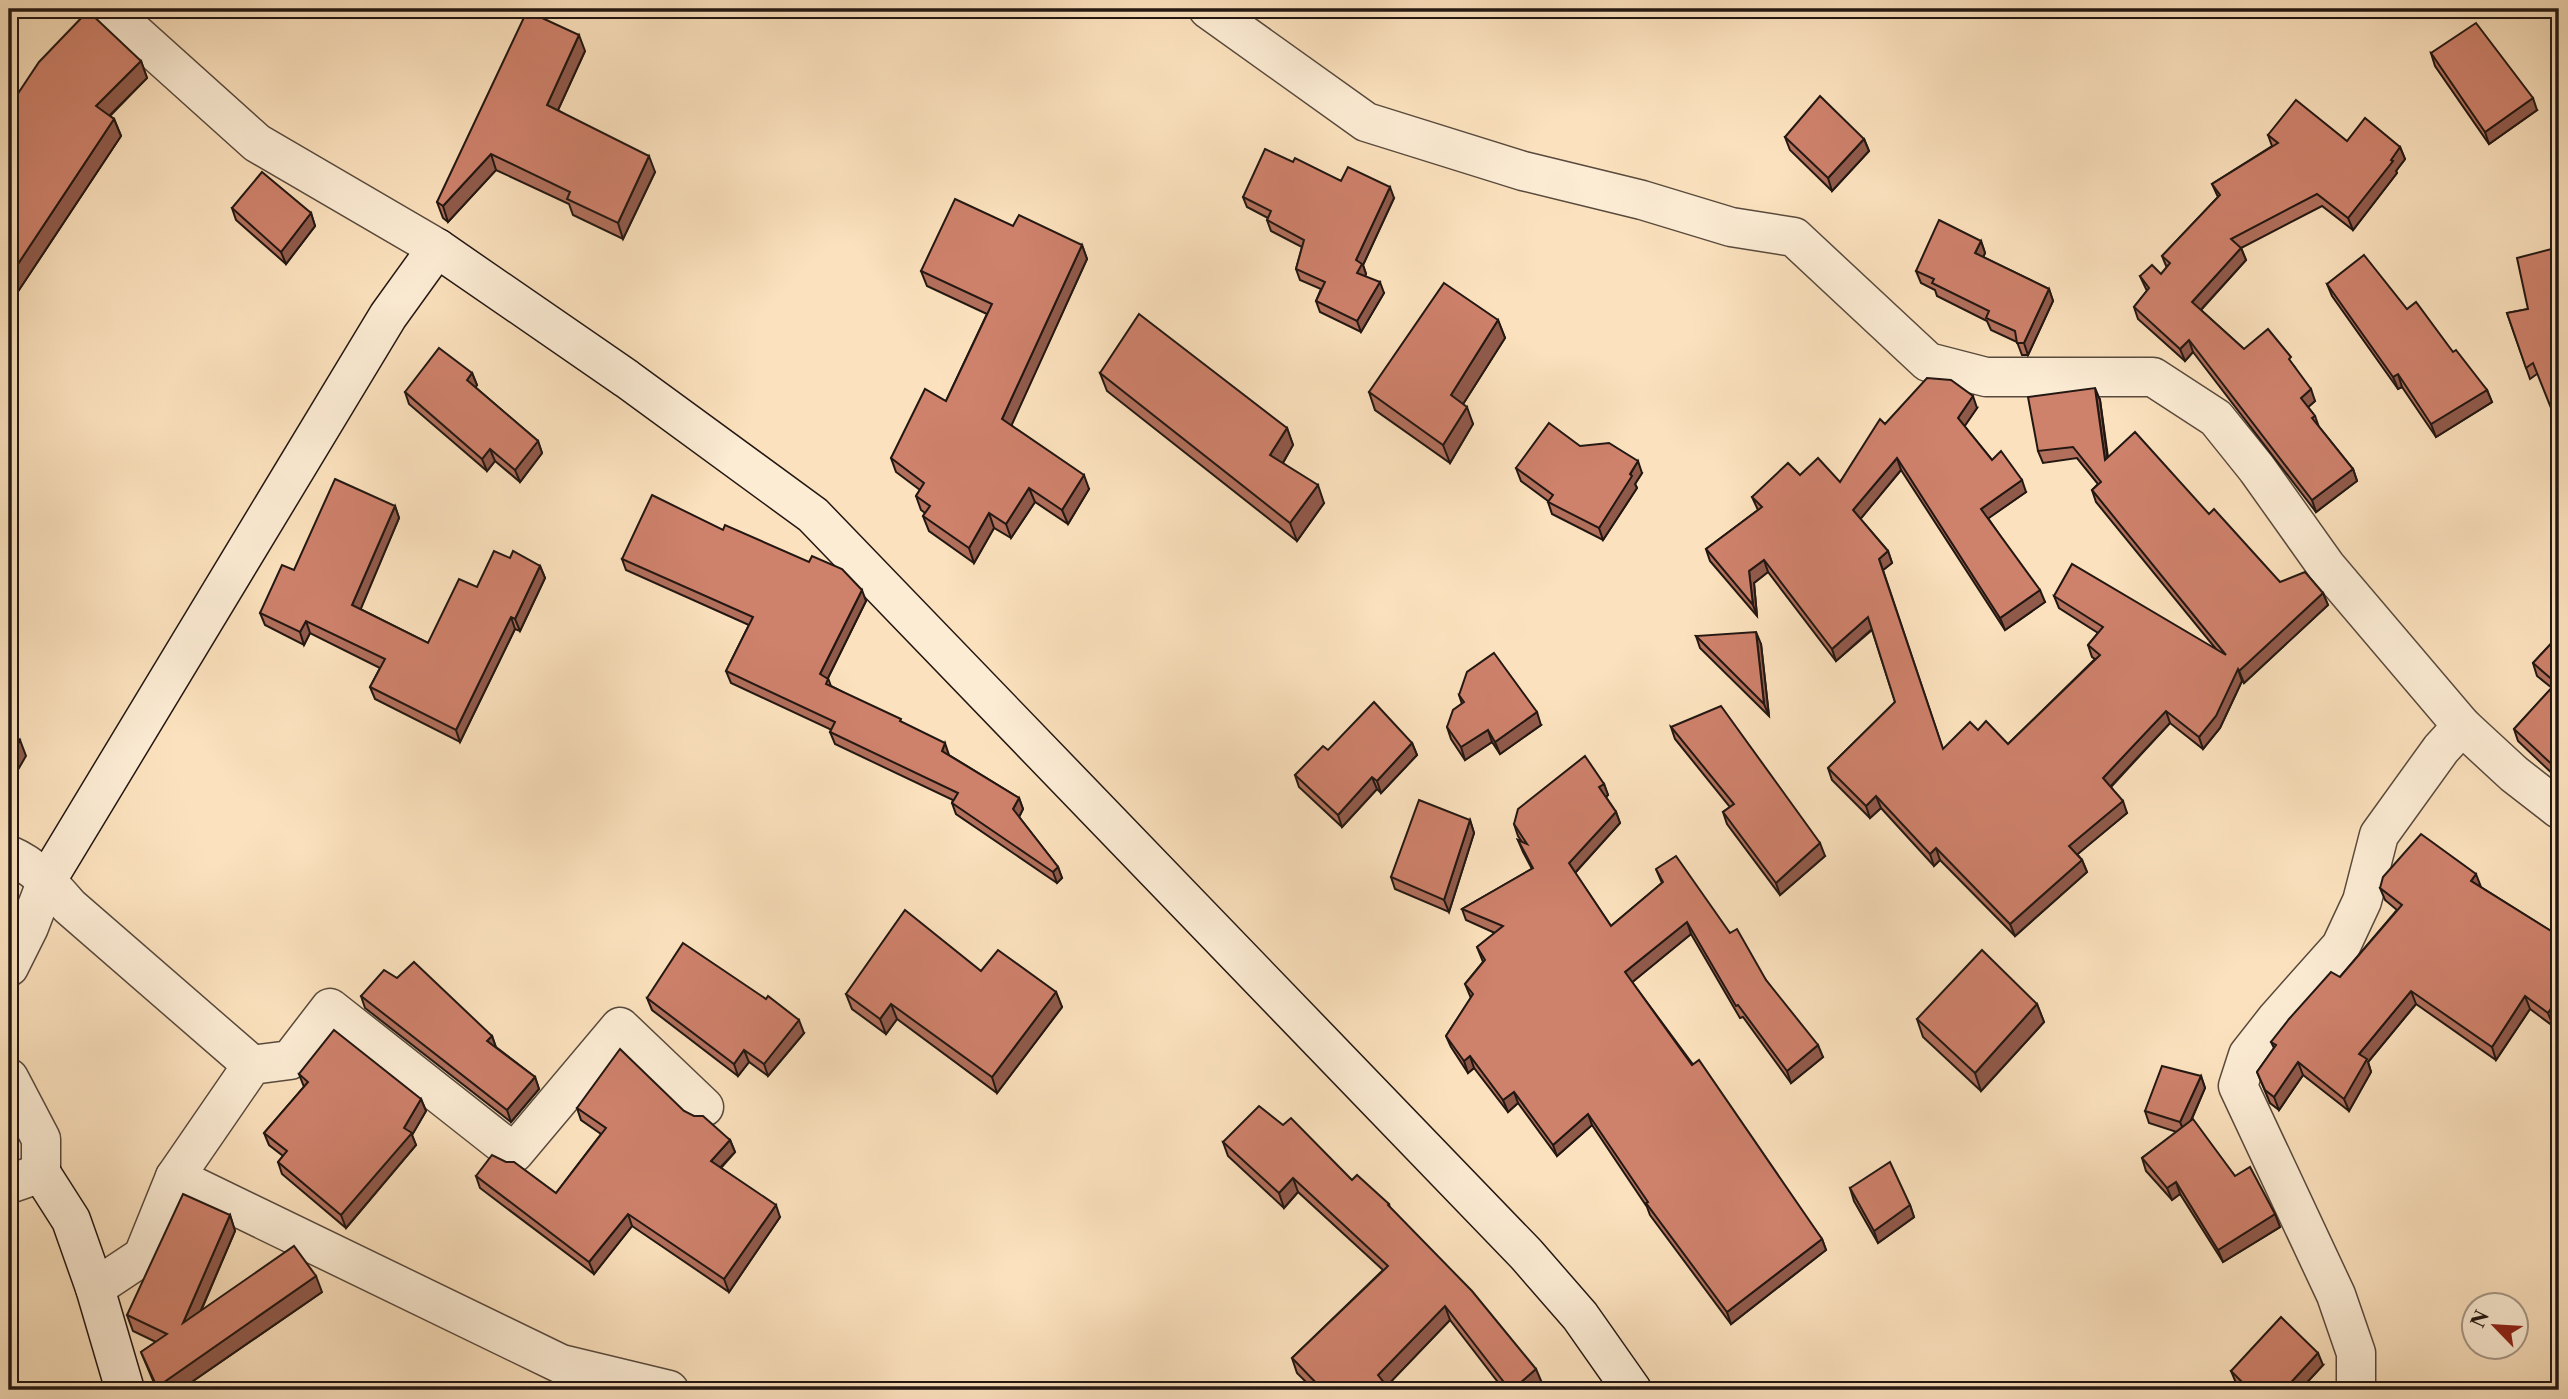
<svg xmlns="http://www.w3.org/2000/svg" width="2568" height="1399" font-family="'Libre Caslon Text',serif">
<rect width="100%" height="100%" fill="#fbe1bd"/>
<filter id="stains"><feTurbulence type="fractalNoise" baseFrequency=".00286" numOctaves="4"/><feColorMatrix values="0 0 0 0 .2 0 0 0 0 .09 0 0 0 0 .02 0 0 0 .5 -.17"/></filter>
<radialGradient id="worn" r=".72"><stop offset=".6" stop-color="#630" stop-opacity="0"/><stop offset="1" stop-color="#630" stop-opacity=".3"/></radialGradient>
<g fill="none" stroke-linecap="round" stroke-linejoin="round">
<defs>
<g id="street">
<path d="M108 9 257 143 437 248"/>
<path d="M1208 9 1366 122 1523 171 1642 200 1731 227 1794 237 1928 362 1986 377H2153L2216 418 2257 469 2326 566 2462 726 2514 774 2559 809"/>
<path d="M9 855C35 866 51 885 69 906L252 1065"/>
<path d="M9 967 29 927 47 880"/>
<path d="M9 1078 41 1139V1173"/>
<path d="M9 1184 41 1173"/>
<path d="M95 1288 143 1256 175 1177"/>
<path d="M669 1390 561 1364 175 1177 252 1065 290 1060 330 1008 514 1153 620 1027 704 1107"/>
<path d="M2356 1390V1353L2336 1295 2238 1086 2248 1055 2277 1018 2341 946 2362 901 2379 835 2441 749 2462 726"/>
</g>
<g id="secondary">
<path d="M47 880 388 316 437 248 627 379 813 515 1526 1254 1580 1316 1632 1390"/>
<path d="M41 1173 71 1220 95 1288 125 1390"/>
</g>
</defs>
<use href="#street" stroke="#594a3d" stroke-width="41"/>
<use href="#secondary" stroke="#231712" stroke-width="41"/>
<use href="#street" stroke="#fcecd4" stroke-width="38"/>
<use href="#secondary" stroke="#fcecd4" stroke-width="38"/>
</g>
<g fill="#b16f5c" stroke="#231712" stroke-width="2">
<path d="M585 51 558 110 655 172 623 239 573 215 569 204 496 170 448 222 443 218 437 202Z"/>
<path d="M2431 53 2537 110 2489 144 2435 66Z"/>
<path d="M141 61 147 78 110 116 114 119 121 136 17 293 9 288V107Z"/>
<path d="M2268 135 2400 147 2405 159 2396 171 2397 173 2353 230 2322 206 2241 248 2246 260 2201 310 2244 349 2294 366 2315 401 2308 407 2315 416 2319 427 2353 469 2357 481 2316 512 2193 352 2185 361 2138 319 2134 307 2147 291 2140 276 2161 274 2167 268 2162 256 2218 197 2212 184 2272 146Z"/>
<path d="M1785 137 1864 139 1869 151 1832 191 1790 150Z"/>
<path d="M1293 162 1341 181 1394 198 1363 265 1366 274 1365 276 1384 293 1361 332 1320 312 1316 301 1321 289 1300 280 1296 269 1302 247 1271 231 1267 220 1268 218 1247 207 1243 197Z"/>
<path d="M232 208 311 213 315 226 286 264 236 220Z"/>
<path d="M1013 226 1082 245 1087 259 1011 425 1089 489 1068 524 1035 502 1011 538 994 528 974 563 929 531 923 516 925 513 921 510 916 496 920 490 896 472 891 458 946 401 987 314 927 286 921 271Z"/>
<path d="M1981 241 1985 253 1983 257 2049 289 2053 301 2028 355H2022L2017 342 1991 330 1987 321 1937 296 1935 290 1921 283 1916 271Z"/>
<path d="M2559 247 2537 374 2530 379 2507 313 2528 309Z"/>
<path d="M2327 284 2407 309 2453 352 2487 390 2492 402 2436 437 2402 387 2398 389 2332 296Z"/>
<path d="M1498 320 1505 338 1463 404 1473 424 1450 463 1375 410 1369 392Z"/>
<path d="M472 373 477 385 475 387 538 441 542 453 520 482 495 461 487 471 409 404 405 392Z"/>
<path d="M1100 373 1287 428 1293 445 1283 463 1324 503 1297 541 1107 391Z"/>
<path d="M2100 400 2108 457 2209 514 2280 582 2323 593 2328 605 2244 683 2242 681 2220 728 2203 749 2170 723 2111 787 2127 813 2077 854 2082 860 2087 872 2015 936 1940 860 1934 866 1881 808 1870 818 1832 780 1828 768 1895 702 1872 630 1836 661 1768 572 1754 583 1757 616 1710 561 1706 549 1758 510 1752 497 1800 475 1840 482 1885 424 1977 408 1964 426 1992 460 2026 492 1988 518 2045 602 2005 630 1901 470 1860 519 1888 551 1892 563 1883 570 1943 749 1978 730 2008 744 2095 659 2092 657 2088 645 2098 633 2059 608 2054 596 2216 649 2096 502 2092 490 2098 484 2077 458 2043 463 2038 451Z"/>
<path d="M1580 446 1642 473 1635 484 1637 488 1603 540 1552 514 1548 502V501L1521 481 1516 468Z"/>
<path d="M395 506 399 518 360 609 428 643 477 587 510 558 540 566 545 578 520 631 515 629 460 742 375 699 370 687 380 668 310 633 304 645 265 625 260 613 294 570Z"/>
<path d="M622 559 866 601 828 678 831 686 902 723 949 755 1019 798 1023 809 1019 817 1058 867 1062 878 1057 883 956 814 952 803 953 800 835 744 830 732 832 730 731 683 726 671 749 625 626 570Z"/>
<path d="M2559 635V780L2518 741 2514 729 2552 688 2537 676 2533 663Z"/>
<path d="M1696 636 1761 644 1769 716 1700 648Z"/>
<path d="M1459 695 1541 725 1500 754 1492 742 1465 760 1451 739 1447 727 1462 704Z"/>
<path d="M1671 727 1825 856 1780 895 1727 824 1723 812 1730 807 1675 739Z"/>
<path d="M1412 743 1417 755 1381 793 1377 789 1342 827 1299 787 1295 775 1328 750Z"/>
<path d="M1604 784 1608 795 1606 797 1616 812 1620 823 1575 873 1611 926 1662 883 1656 869 1730 933 1766 980 1823 1057 1791 1083 1743 1017 1740 1018 1691 934 1632 982 1822 1239 1826 1250 1731 1324 1650 1215 1647 1207 1592 1125 1557 1156 1518 1103 1508 1112 1474 1068 1468 1073 1451 1047 1446 1036 1471 998 1465 984 1483 962 1477 947 1495 933 1466 920 1462 909 1532 869 1523 852 1518 840 1522 842 1518 836 1514 824Z"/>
<path d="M1470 820 1474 833 1449 912 1395 889 1391 877Z"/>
<path d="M2481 887 2559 936V1026L2555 1023 2553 1026 2530 1009 2496 1060 2416 1004 2368 1062 2371 1072 2349 1111 2303 1075 2279 1110 2270 1103 2257 1072 2274 1048 2271 1042 2340 977 2397 910 2385 900 2380 888Z"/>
<path d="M981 971 1056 992 1062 1007 997 1093 897 1019 886 1034 852 1009 846 994Z"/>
<path d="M397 978 492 1036 496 1047 535 1077 539 1089 511 1122 365 1008 361 996Z"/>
<path d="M647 998 804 1033 768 1076 749 1062 738 1076 652 1010Z"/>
<path d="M2037 1004 2044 1022 1981 1091 1923 1037 1917 1019Z"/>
<path d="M299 1074 421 1099 426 1111 412 1135 416 1145 346 1228 282 1174 278 1162 283 1156 269 1145 264 1133 304 1087Z"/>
<path d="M2201 1076 2205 1088 2191 1121 2235 1176 2275 1214 2280 1227 2223 1262 2180 1194 2172 1200 2146 1171 2142 1158 2177 1132 2149 1123 2145 1111Z"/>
<path d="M577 1108 684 1111 730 1140 735 1152 721 1168 780 1217 729 1292 632 1226 594 1274 480 1188 476 1176 556 1193 601 1134 581 1120Z"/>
<path d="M1223 1142 1352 1180 1389 1204 1390 1208 1542 1383 1534 1390H1504L1450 1320 1386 1386 1390 1390H1314L1297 1373 1292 1358 1383 1270 1298 1192 1284 1208 1228 1156Z"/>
<path d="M1850 1188 1910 1205 1914 1217 1878 1243 1854 1201Z"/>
<path d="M230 1215 235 1231 201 1311 322 1292 180 1390H157L141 1352 156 1342 133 1331 127 1315Z"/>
<path d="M2323 1365 2300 1390H2243L2236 1383 2231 1371Z"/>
</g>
<g fill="#905a4b" stroke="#231712" stroke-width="2">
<path d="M579 35 585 51 553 121 547 105Z"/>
<path d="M141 61 147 78 102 123 96 106Z"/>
<path d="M2533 98 2537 110 2489 144 2485 132Z"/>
<path d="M114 119 121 136 17 293 10 276Z"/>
<path d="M1864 139 1869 151 1832 191 1828 178Z"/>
<path d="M2400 147 2405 159 2396 171 2397 173 2353 230 2348 218Z"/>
<path d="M491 154 496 170 448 222 443 206Z"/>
<path d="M649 156 655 172 623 239 618 223Z"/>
<path d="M1390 187 1394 198 1363 265 1366 274 1361 283 1357 273 1356 260Z"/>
<path d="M311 213 315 226 286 264 281 252Z"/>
<path d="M1981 241 1985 253 1980 265 1975 253Z"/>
<path d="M1082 245 1087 259 1008 433 1002 419Z"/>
<path d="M2241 248 2246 260 2197 314 2192 302Z"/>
<path d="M1380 282 1384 293 1361 332 1357 321Z"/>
<path d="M2049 289 2053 301 2028 355 2024 343Z"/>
<path d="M1498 320 1505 338 1458 412 1451 395Z"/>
<path d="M2189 340 2193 352 2185 361 2180 349Z"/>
<path d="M472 373 477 385 472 392 467 380Z"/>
<path d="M2398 374 2402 387 2398 389 2393 377Z"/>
<path d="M2095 388 2100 400 2109 471 2105 460Z"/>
<path d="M2311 389 2315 401 2305 410 2301 398Z"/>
<path d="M2487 390 2492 402 2436 437 2431 424Z"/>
<path d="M1973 396 1977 408 1962 430 1958 418Z"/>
<path d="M1467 407 1473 424 1450 463 1443 445Z"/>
<path d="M1287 428 1293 445 1277 473 1270 455Z"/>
<path d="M538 441 542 453 520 482 515 470Z"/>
<path d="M490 449 495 461 487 471 482 459Z"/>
<path d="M1897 458 1901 470 1858 522 1853 510Z"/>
<path d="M1638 461 1642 473 1635 484 1637 488 1603 540 1599 528Z"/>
<path d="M2353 469 2357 481 2316 512 2312 500Z"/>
<path d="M1084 475 1089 489 1068 524 1062 510Z"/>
<path d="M2022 480 2026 492 1986 520 1981 509Z"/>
<path d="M1318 485 1324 503 1297 541 1290 523Z"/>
<path d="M1029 488 1035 502 1011 538 1006 524Z"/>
<path d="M395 506 399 518 357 618 352 605Z"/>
<path d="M989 513 994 528 974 563 969 548Z"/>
<path d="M1888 551 1892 563 1883 570 1879 559Z"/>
<path d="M1764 560 1768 572 1754 583 1757 616 1753 605 1749 571Z"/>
<path d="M540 566 545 578 520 631 515 619Z"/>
<path d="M862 590 866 601 824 686 820 674Z"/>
<path d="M2040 590 2045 602 2005 630 2000 618Z"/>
<path d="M2323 593 2328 605 2244 683 2239 671Z"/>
<path d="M511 617 515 629 460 742 456 730Z"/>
<path d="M1868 617 1872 629 1836 661 1832 649Z"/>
<path d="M306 621 310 633 304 645 300 632Z"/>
<path d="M1756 632 1761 644 1769 716 1764 704Z"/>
<path d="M2238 669 2242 681 2220 728 2203 749 2199 737Z"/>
<path d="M2166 711 2170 723 2107 790 2103 778Z"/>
<path d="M1537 712 1541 725 1500 754 1495 742Z"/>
<path d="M1488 730 1492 742 1465 760 1461 747Z"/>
<path d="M20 740 26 756 9 785V760Z"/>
<path d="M945 743 949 755 946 762 942 751Z"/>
<path d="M1412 743 1417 755 1381 793 1377 781Z"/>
<path d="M1372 777 1377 789 1342 827 1338 815Z"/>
<path d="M1604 784 1608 795 1603 799 1599 787Z"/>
<path d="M1876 796 1881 808 1870 818 1866 806Z"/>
<path d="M1019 798 1023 809 1017 821 1013 809Z"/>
<path d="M2123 801 2127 813 2073 858 2069 846Z"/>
<path d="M1616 812 1620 823 1573 875 1569 863Z"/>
<path d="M1470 820 1474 833 1449 912 1444 900Z"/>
<path d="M1820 843 1825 856 1780 895 1776 883Z"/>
<path d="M1936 848 1940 860 1934 866 1930 854Z"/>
<path d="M2082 860 2087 872 2015 936 2010 924Z"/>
<path d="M1058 867 1062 878 1057 883 1053 872Z"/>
<path d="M2476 874 2481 887 2471 881Z"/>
<path d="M1687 922 1691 934 1630 984 1625 972Z"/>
<path d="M2411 991 2416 1004 2368 1062 2371 1072 2349 1111 2344 1099 2359 1054Z"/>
<path d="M1056 992 1062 1007 997 1093 992 1077Z"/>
<path d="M2525 996 2530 1009 2496 1060 2492 1047Z"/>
<path d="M891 1004 897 1019 886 1034 880 1019Z"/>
<path d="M2037 1004 2044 1022 1981 1091 1975 1073Z"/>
<path d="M2550 1010 2555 1023 2553 1026 2548 1013Z"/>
<path d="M799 1020 804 1033 768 1076 764 1064Z"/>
<path d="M492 1036 496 1048 487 1041Z"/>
<path d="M1818 1045 1823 1057 1791 1083 1787 1071Z"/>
<path d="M744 1050 749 1062 738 1076 734 1064Z"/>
<path d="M1470 1056 1474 1068 1468 1073 1464 1061Z"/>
<path d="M2298 1062 2303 1075 2279 1110 2274 1097Z"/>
<path d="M2201 1076 2205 1088 2185 1134 2180 1122Z"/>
<path d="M535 1077 539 1089 511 1122 507 1110Z"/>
<path d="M1514 1092 1518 1103 1508 1112 1503 1100Z"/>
<path d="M421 1099 426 1111 412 1135 416 1145 346 1228 341 1215 404 1128Z"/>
<path d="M1588 1114 1592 1125 1557 1156 1553 1145Z"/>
<path d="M730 1140 735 1152 715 1173 711 1161Z"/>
<path d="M1293 1178 1298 1192 1284 1208 1279 1193Z"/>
<path d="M2176 1182 2180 1194 2172 1200 2167 1188Z"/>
<path d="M776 1205 780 1217 729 1292 724 1279Z"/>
<path d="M1910 1205 1914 1217 1878 1243 1874 1231Z"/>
<path d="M628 1214 632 1226 594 1274 589 1262Z"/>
<path d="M2275 1214 2280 1227 2223 1262 2218 1250Z"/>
<path d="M230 1215 235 1231 189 1338 183 1323Z"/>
<path d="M1822 1239 1826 1250 1731 1324 1727 1312Z"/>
<path d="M316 1276 322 1292 180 1390H158L157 1387Z"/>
<path d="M1445 1306 1450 1320 1383 1390 1378 1375Z"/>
<path d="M2318 1353 2323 1365 2300 1390H2284Z"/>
<path d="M1536 1369 1542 1383 1534 1390H1512Z"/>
</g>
<g fill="#ce816b" stroke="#231712" stroke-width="2">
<path d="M88 11 141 61 96 106 114 119 10 276 9 275V107L39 62Z"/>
<path d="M527 11 579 35 547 105 649 156 618 223 567 199 570 192 491 154 443 206 437 202Z"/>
<path d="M2476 23 2533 98 2485 132 2431 53Z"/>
<path d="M1820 96 1864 139 1828 178 1785 137Z"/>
<path d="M2296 100 2347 141 2365 118 2400 147 2391 160 2393 161 2348 218 2317 194 2231 239 2241 248 2192 302 2244 349 2268 329 2291 357 2289 359 2311 389 2301 398 2315 416 2312 418 2353 469 2312 500 2189 340 2180 349 2134 307 2149 288 2140 276 2152 265 2161 274 2170 263 2162 256 2220 195 2212 184 2278 143 2268 135Z"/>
<path d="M1265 149 1293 162 1295 158 1341 181 1348 167 1390 187 1356 260 1362 264 1357 273 1380 282 1357 321 1316 301 1325 282 1296 269 1304 240 1267 220 1271 211 1243 197Z"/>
<path d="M262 172 311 213 281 252 232 208Z"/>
<path d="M955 199 1013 226 1019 215 1082 245 1002 419 1084 475 1062 510 1029 488 1006 524 989 513 969 548 923 516 930 506 916 496 924 483 891 458 925 389 946 401 992 304 921 271Z"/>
<path d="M1939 220 1981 241 1975 253 2049 289 2024 343H2017L2015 331 1986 318 1989 311 1932 283 1934 279 1916 271Z"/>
<path d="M2559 247V428L2533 363 2526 368 2507 313 2528 309 2517 258Z"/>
<path d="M2364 255 2407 309 2416 302 2453 352 2456 350 2487 390 2431 424 2398 374 2393 377 2327 284Z"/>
<path d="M1444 283 1498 320 1451 395 1467 407 1443 445 1369 392Z"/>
<path d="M1139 314 1287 428 1270 455 1318 485 1290 523 1100 373Z"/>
<path d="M439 348 472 373 467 380 538 441 515 470 490 449 482 459 405 392Z"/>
<path d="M1927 378 1951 380 1973 396 1958 418 1992 460 2001 451 2022 480 1981 509 2040 590 2000 618 1897 458 1853 510 1888 551 1879 559 1943 749 1970 722 1978 730 1986 721 2008 744 2100 655 2088 645 2103 627 2054 596 2072 564 2226 655 2092 490 2101 482 2073 447 2038 451 2028 397 2095 388 2105 460 2135 432 2209 514 2214 509 2280 582 2305 572 2323 593 2239 671 2238 669 2216 716 2199 737 2166 711 2103 778 2123 801 2069 846 2082 860 2010 924 1936 848 1930 854 1876 796 1866 806 1828 768 1895 702 1868 617 1832 649 1764 560 1749 571 1753 605 1706 549 1762 507 1752 497 1788 463 1800 475 1818 458 1840 482 1880 419 1885 424Z"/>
<path d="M1549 423 1580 446 1609 443 1638 461 1630 474 1632 476 1599 528 1548 502 1553 495 1516 468Z"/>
<path d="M335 479 395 506 352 605 428 643 459 579 477 587 494 551 510 558 513 551 540 566 515 619 511 617 456 730 370 687 385 659 306 621 300 632 260 613 282 565 294 570Z"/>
<path d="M652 495 723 530 725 525 809 562 812 556 842 569 862 590 820 674 828 679 826 684 901 719 900 721 945 743 942 751 1019 798 1013 809 1058 867 1053 872 952 803 958 793 830 732 835 722 726 671 753 617 622 559Z"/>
<path d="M1756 632 1764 704 1696 636Z"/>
<path d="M2559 635V771L2514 729 2556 683 2533 663Z"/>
<path d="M1494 653 1537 712 1495 742 1488 730 1461 747 1447 727 1453 710 1464 702 1459 695 1467 672Z"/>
<path d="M1374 702 1412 743 1377 781 1372 777 1338 815 1295 775 1323 746 1328 750Z"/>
<path d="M1721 706 1820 843 1776 883 1723 812 1734 804 1671 727Z"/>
<path d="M9 734 20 740 9 760Z"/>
<path d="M1585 756 1604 784 1599 787 1616 812 1569 863 1611 926 1663 882 1656 869 1676 856 1730 933 1737 929 1766 980 1818 1045 1787 1071 1738 1005 1736 1006 1687 922 1625 972 1692 1065 1699 1060 1822 1239 1727 1312 1646 1203 1648 1202 1588 1114 1553 1145 1514 1092 1503 1100 1470 1056 1464 1061 1446 1036 1473 994 1465 984 1485 960 1477 947 1503 926 1462 909 1533 868 1518 840 1527 844 1514 824 1518 809Z"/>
<path d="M1419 800 1470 820 1444 900 1391 877Z"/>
<path d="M2421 834 2476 874 2471 881 2559 936V1018L2550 1010 2548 1013 2525 996 2492 1047 2411 991 2359 1054 2367 1059 2344 1099 2298 1062 2274 1097 2265 1090 2257 1072 2276 1045 2271 1042 2289 1019 2331 972 2340 977 2402 905 2380 888 2383 877Z"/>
<path d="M905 910 981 971 998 950 1056 992 992 1077 891 1004 880 1019 846 994Z"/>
<path d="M683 943 766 999 768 996 799 1020 764 1064 744 1050 734 1064 647 998Z"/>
<path d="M1982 950 2037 1004 1975 1073 1917 1019Z"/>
<path d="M414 962 492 1036 487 1041 535 1077 507 1110 361 996 384 970 397 978Z"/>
<path d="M334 1030 421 1099 404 1128 412 1133 341 1215 278 1162 287 1151 264 1133 308 1082 299 1074Z"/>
<path d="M620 1049 684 1111 694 1116H703L730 1140 711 1161 776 1205 724 1279 628 1214 589 1262 476 1176 492 1155 506 1162H514L556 1193 606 1128 577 1108Z"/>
<path d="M2162 1066 2201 1076 2180 1122 2145 1111Z"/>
<path d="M1259 1106 1283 1125 1291 1118 1352 1180 1357 1175 1389 1204 1388 1205 1472 1291 1536 1369 1512 1390H1510L1445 1306 1378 1375 1390 1390H1323L1292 1358 1388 1266 1293 1178 1279 1193 1223 1142Z"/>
<path d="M2193 1119 2235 1176 2250 1167 2275 1214 2218 1250 2176 1182 2167 1188 2142 1158Z"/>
<path d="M1890 1162 1910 1205 1874 1231 1850 1188Z"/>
<path d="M183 1194 230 1215 183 1323 294 1246 316 1276 157 1387 141 1352 167 1334 127 1315Z"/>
<path d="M2281 1317 2318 1353 2284 1390H2250L2231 1371Z"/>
</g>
<rect width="2568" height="1399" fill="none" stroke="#fbe1bd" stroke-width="35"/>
<rect x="10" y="10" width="2547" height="1378" fill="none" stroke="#231712" stroke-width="3.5"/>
<rect x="18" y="18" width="2533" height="1364" fill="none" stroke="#231712" stroke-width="2"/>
<g transform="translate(2495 1326) rotate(295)"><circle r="33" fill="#fcecd4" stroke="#a59786" stroke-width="2"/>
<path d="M0-5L12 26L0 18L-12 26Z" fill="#8f2418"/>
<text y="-10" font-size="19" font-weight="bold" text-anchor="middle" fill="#231712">N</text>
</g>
<rect width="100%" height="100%" filter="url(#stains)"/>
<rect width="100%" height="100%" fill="url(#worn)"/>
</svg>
